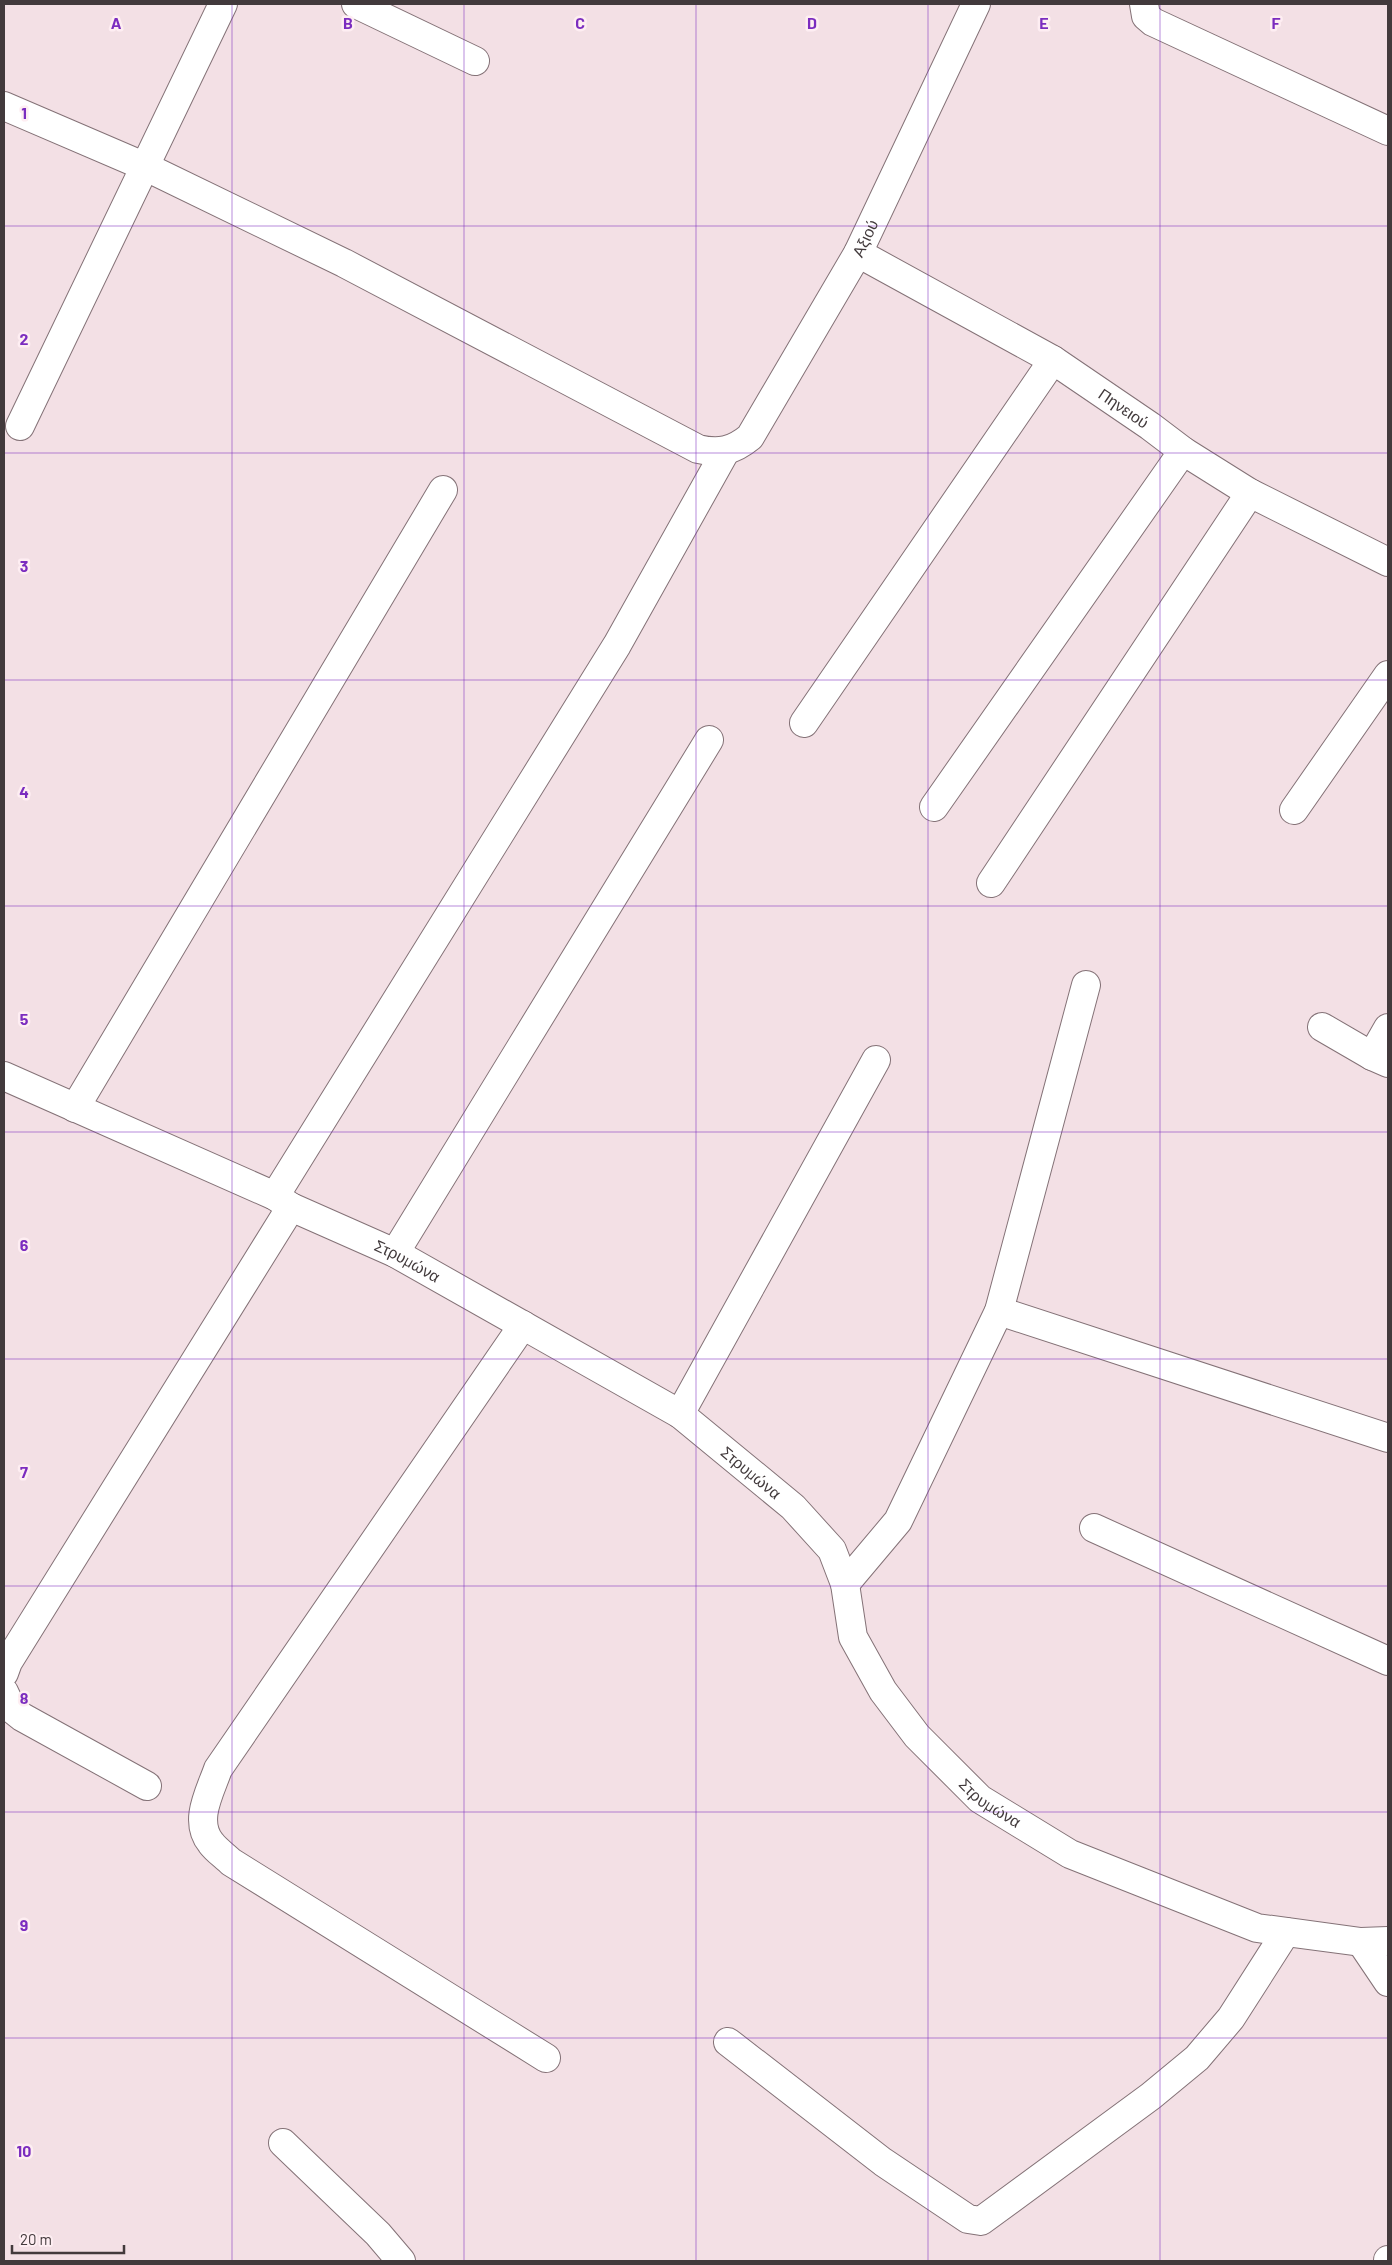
<svg xmlns="http://www.w3.org/2000/svg" width="1392" height="2265" font-family="Barlow,sans-serif">
<rect width="100%" height="100%" fill="#f3e0e5"/>
<g fill="none" stroke-linecap="round" stroke-linejoin="round">
<defs>
<g id="street">
<path d="M356 4 475 61"/>
<path d="M1144 4 1146 16 1153 22 1388 131"/>
<path id="s1" d="M4 106 146 167 344 263 698 449C719 454 733 451 750 437L858 253 976 4"/>
<path id="s2" d="M858 253 1053 360 1150 426 1183 451 1250 493 1388 562"/>
<path d="M20 426 223 4"/>
<path d="M804 723 1053 360"/>
<path d="M934 807 1183 451"/>
<path d="M1294 810 1388 675"/>
<path d="M991 883 1250 493"/>
<path d="M1322 1027 1372 1056"/>
<path d="M1388 1028 1372 1056 1388 1063"/>
<path id="s3" d="M4 1076 275 1196 291 1207 395 1253 680 1414 793 1507 832 1550 845 1584 853 1637 883 1691 917 1736 980 1799 1070 1854 1257 1928 1361 1942 1388 1941"/>
<path d="M75 1108 443 490"/>
<path d="M275 1196 617 645 725 452"/>
<path d="M395 1253 709 740"/>
<path d="M999 1311 1388 1438"/>
<path d="M523 1325 218 1769C210 1792 193 1821 211 1843 216 1850 225 1856 231 1862L546 2058"/>
<path d="M680 1414 876 1060"/>
<path d="M1094 1528 1388 1661"/>
<path d="M845 1584 898 1521 999 1311 1086 985"/>
<path d="M4 1673 8 1662 291 1207"/>
<path d="M4 1692 12 1709 22 1717 147 1786"/>
<path d="M1361 1942 1388 1982"/>
<path d="M728 2042 883 2162 968 2219 981 2221 1151 2096 1197 2058 1231 2018 1286 1932"/>
<path d="M283 2143 378 2234 401 2261"/>
<path d="M1388 2261V2260"/>
</g>
</defs>
<use href="#street" stroke="#847277" stroke-width="30"/>
<use href="#street" stroke="#fff" stroke-width="28"/>
</g>
<path fill="none" stroke="#7b2cbf" stroke-width="1" stroke-opacity="0.55" d="M232 4V2261M464 4V2261M696 4V2261M928 4V2261M1160 4V2261M4 226H1388M4 453H1388M4 680H1388M4 906H1388M4 1132H1388M4 1359H1388M4 1586H1388M4 1812H1388M4 2038H1388"/>
<g text-anchor="middle" stroke-width="5" stroke-linejoin="round" paint-order="stroke">
<g font-size="16" fill="#423a3c" stroke="#feeef2">
<text dy="6" stroke="none"><textPath href="#s1" startOffset="1060">Αξιού</textPath></text>
<text dy="6" stroke="none"><textPath href="#s2" startOffset="308">Πηνειού</textPath></text>
<text dy="6" stroke="none"><textPath href="#s3" startOffset="444">Στρυμώνα</textPath></text>
<text dy="6" stroke="none"><textPath href="#s3" startOffset="849">Στρυμώνα</textPath></text>
<text dy="6" stroke="none"><textPath href="#s3" startOffset="1269">Στρυμώνα</textPath></text>
</g>
</g>
<g font-size="16" text-anchor="middle" font-weight="bold" fill="#7b2cbf" stroke="#feeef2" stroke-width="5" stroke-linejoin="round" paint-order="stroke">
<text x="116" y="29">A</text>
<text x="348" y="29">B</text>
<text x="580" y="29">C</text>
<text x="812" y="29">D</text>
<text x="1044" y="29">E</text>
<text x="1276" y="29">F</text>
<text x="24" y="119">1</text>
<text x="24" y="345">2</text>
<text x="24" y="572">3</text>
<text x="24" y="798">4</text>
<text x="24" y="1025">5</text>
<text x="24" y="1251">6</text>
<text x="24" y="1478">7</text>
<text x="24" y="1704">8</text>
<text x="24" y="1931">9</text>
<text x="24" y="2157">10</text>
</g>
<rect width="1392" height="2265" fill="none" stroke="#423a3c" stroke-width="10"/>
<path d="M12 2245v8h112v-8" fill="none" stroke="#423a3c" stroke-width="2.5"/>
<text x="20" y="2245" font-size="15" fill="#423a3c" stroke="#feeef2" stroke-width="4" paint-order="stroke">20 m</text>
</svg>
